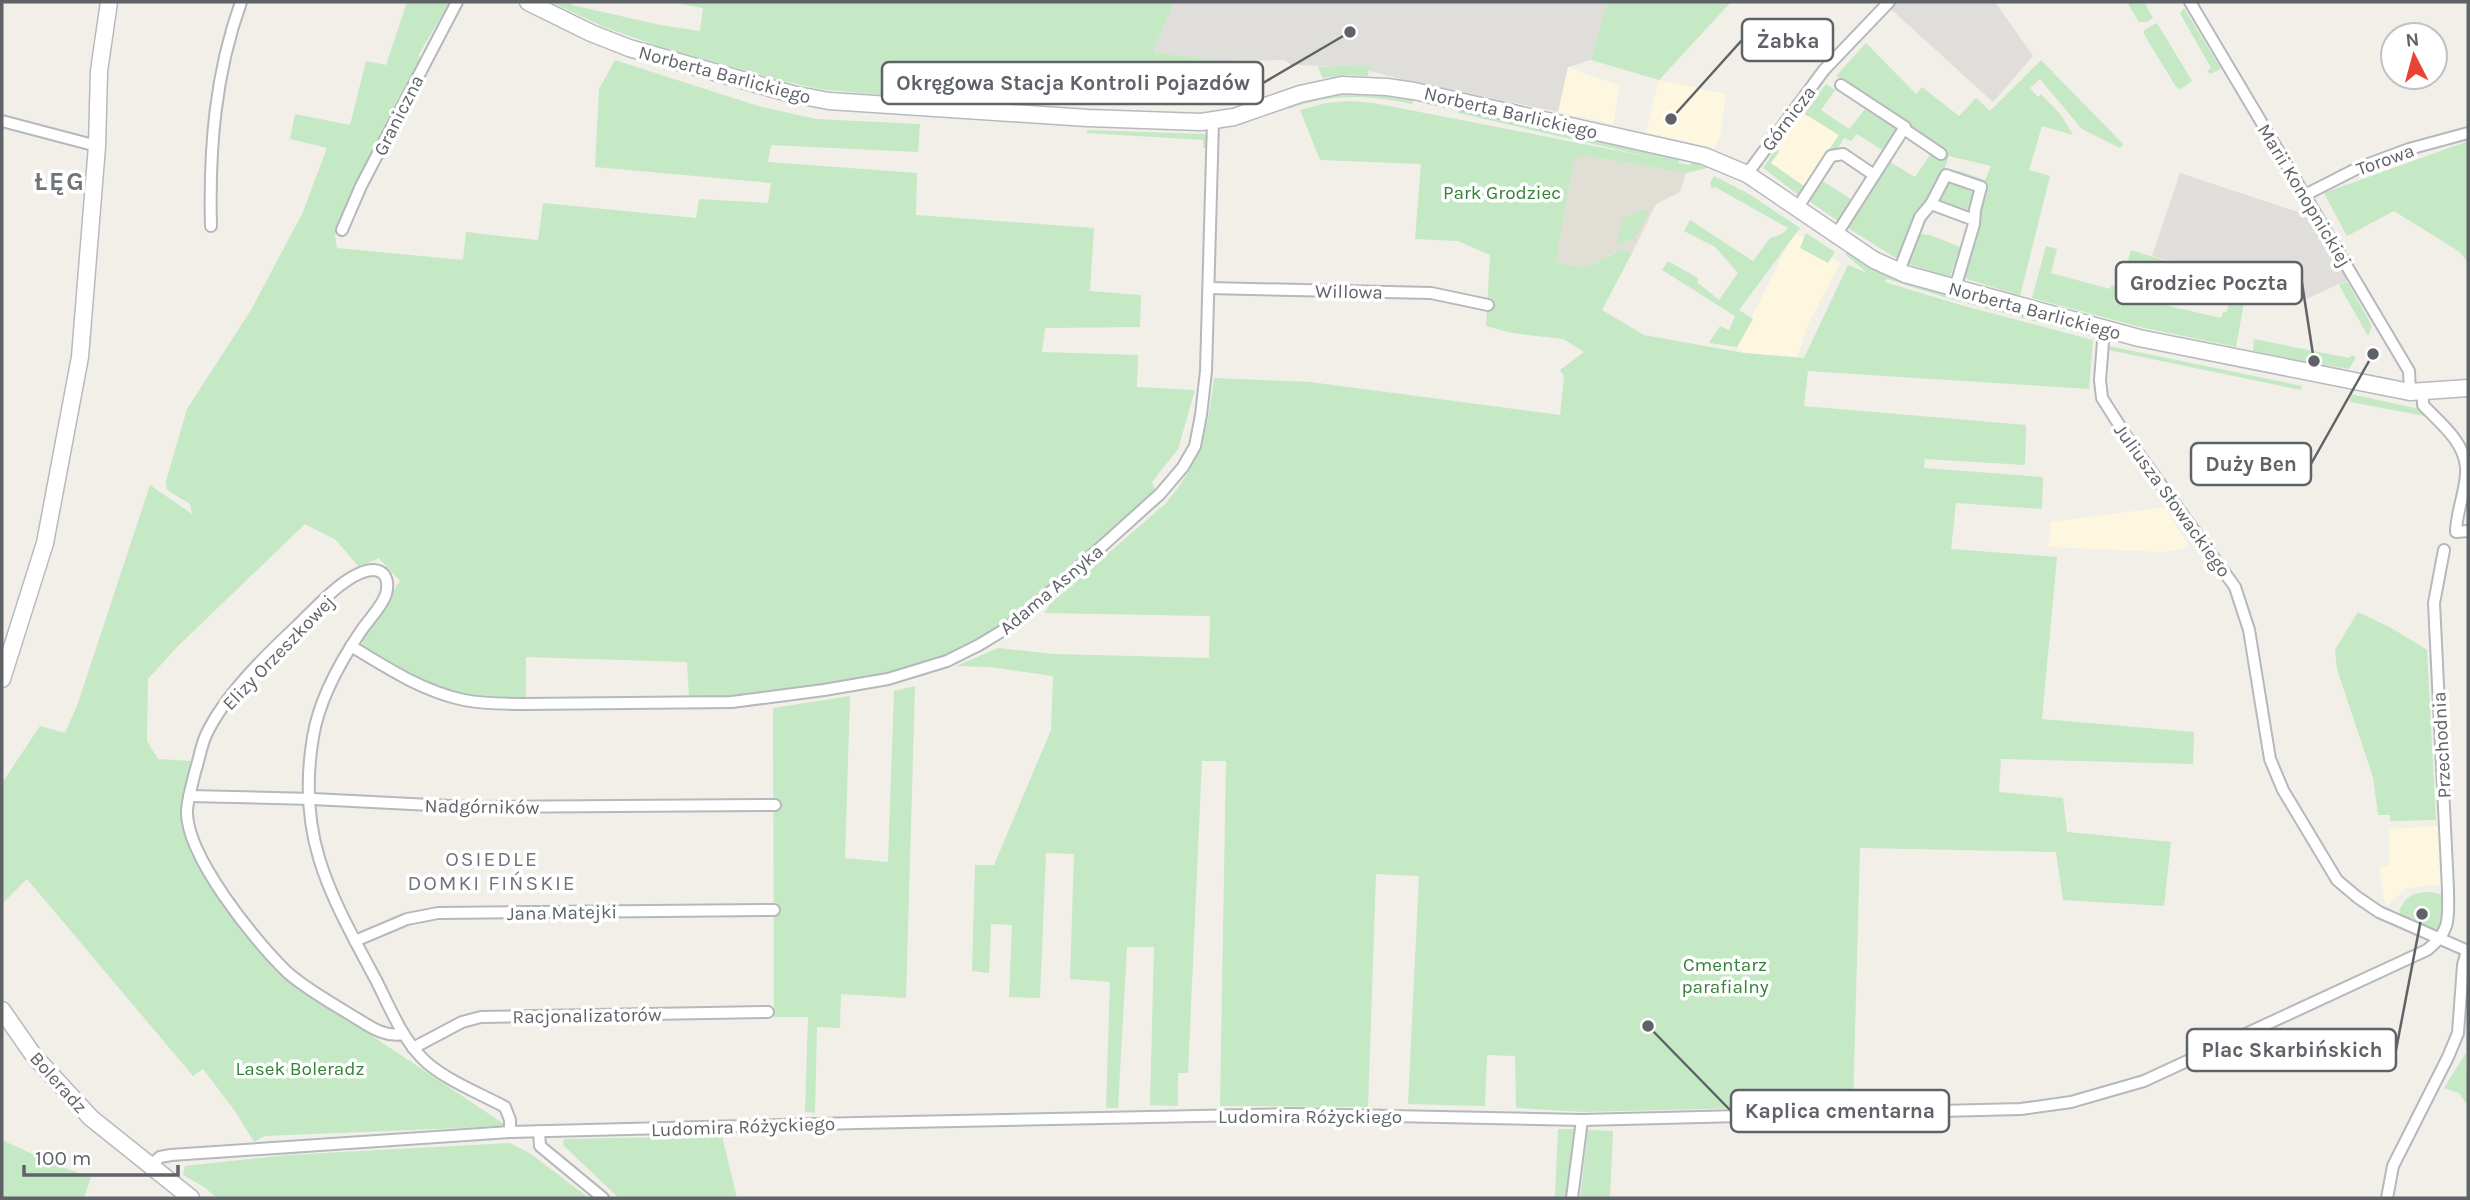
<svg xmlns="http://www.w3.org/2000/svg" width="2470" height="1200" font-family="Karla,sans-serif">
<rect width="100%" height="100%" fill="#f1efe8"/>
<g fill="#fef7e0">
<path d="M1568 67 1620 86 1613 124 1558 112Z"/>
<path d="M1659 80 1726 94 1720 136 1714 148 1646 132Z"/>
<path d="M1803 113 1839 135 1800 196 1765 164Z"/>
<path d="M1794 232 1840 263 1808 324 1797 357 1744 353 1737 347Z"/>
<path d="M2165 507 2189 545 2181 549 2162 552 2048 547 2051 522Z"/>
<path d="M2441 826V884L2405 889 2386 906 2379 868 2389 865V829Z"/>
</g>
<g fill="#e0deda">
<path d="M1174 2H1607L1591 60 1568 67 1558 112 1409 81 1355 67 1291 65 1285 60 1229 61 1227 79 1216 82 1212 60 1153 52Z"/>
<path d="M1883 2H1995L2033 56 1993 102Z"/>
<path d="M2180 173 2310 216 2330 245 2348 280 2306 299 2152 256Z"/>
</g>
<path fill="#e1ded6" d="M1586 156 1686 173 1680 192 1656 204 1632 253 1618 250 1586 268 1556 262 1574 157Z"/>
<g fill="#c5e8c5">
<path d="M407 2H450L419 54 420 60 335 235 337 248 463 260 466 232 538 240 543 203 696 218 699 199 768 203 771 183 595 167 599 89 615 60 758 106 816 119 920 124 918 152 771 145 768 162 917 173 916 215 1094 228 1090 291 1141 295 1140 327 1045 328 1042 352 1138 355 1137 387 1195 390 1178 449 1152 482 1156 491 1005 622 978 640 941 657 886 675 790 691 689 699 687 662 526 657V701C497 699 467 698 439 689 412 680 387 663 363 648L362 639 400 581 379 558 359 567 336 540 305 524 177 647 148 679 147 741 158 759 192 761 183 792 181 822 191 854 260 951 284 977 507 1126 265 1136 254 1142 235 1111 203 1069 193 1076 27 879 2 904V783L40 726 65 733 78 703 150 485 192 514 190 504 167 490 166 481 187 409 251 310 302 214 327 148 290 139 295 114 350 125 366 61 386 65Z"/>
<path d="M555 2H572V5L660 25 700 31 703 8 669 2H1174L1153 52 1213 60 1216 82 992 80 990 100 987 102 932 100 819 89 779 80 657 46 604 27 553 3Z"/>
<path d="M1607 2H1731L1659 80 1591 60Z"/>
<path d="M2127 2H2144L2153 18 2147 22H2139Z"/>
<path d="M2184 8 2221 69 2210 74 2207 71 2211 68 2180 13Z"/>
<path d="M2157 23 2192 81 2181 89 2176 87 2144 34V30Z"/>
<path d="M1866 43 1916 94 1922 87 1959 116 1976 98 1990 111 2041 60 2123 144 2120 148 2082 129 2040 79 2030 88 2038 97 2041 94 2061 115 2073 135 2042 126 2029 170 2050 176 2020 296 1961 277 1985 187 1947 171H1959L1985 180 1991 166 1949 156 1943 173 1899 260 1846 227 1890 162 1915 177 1932 152 1925 137 1836 76Z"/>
<path d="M1369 65 1368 76 1348 75 1323 78 1318 67Z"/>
<path d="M1826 84 1835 90 1821 110 1849 129 1866 108 1895 127 1896 133 1885 152 1857 134 1851 141 1844 138 1836 151 1801 197 1763 168 1777 147 1779 152 1771 163 1804 186 1839 135 1803 113Z"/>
<path d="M1331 92H1366L1414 99 1412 104C1365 95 1334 93 1288 109V104Z"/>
<path d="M1350 101 1374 103 1650 157 1458 113 1459 110 1480 113 1680 157 1678 163 1689 165 1694 160 1705 163 1707 168 1686 173 1586 156 1574 158 1556 262 1586 268 1619 250 1632 253 1602 310 1644 335 1744 353 1804 358 1848 265 1867 273 1845 254 1847 252 2092 333 2095 337 1947 298 1887 279 1885 282 1957 304 2093 340 2089 389 1808 371 1804 406 2026 425 2025 465 1925 459 1924 468 2043 477 2042 509 1956 503 1951 549 2057 557 2042 719 2194 732 2193 764 2001 759 1999 792 2063 798 2067 832 2171 842 2164 906 2063 900 2056 852 1860 848 1853 1105 1584 1112 1516 1108 1515 1056 1487 1055 1485 1106 1408 1104 1419 876 1376 874 1368 1107 1220 1106 1226 761H1202L1188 1073H1178V1106L1150 1105 1154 947H1127L1118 1108H1106L1110 982 1070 979 1074 854 1046 853 1040 998 1009 997 1012 925 991 924 989 973 972 971 975 865H994L1051 730 1053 676 990 667 956 666 998 648 1054 654 1209 658 1210 616 1044 613 1051 603 1165 504C1200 464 1208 430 1214 378L1310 382 1560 415 1564 376 1560 370 1584 352 1563 339 1512 333 1486 326 1490 255 1458 241 1415 239 1421 164 1320 160 1300 110 1326 103Z"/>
<path d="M1087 130 1204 134 1207 135V148H1203V140L1087 133Z"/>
<path d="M2468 141V263L2460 252 2394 211 2347 236 2324 193Z"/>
<path d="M1714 176 1749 194 1800 228 1739 310 1753 319 1737 347 1709 343 1720 326 1729 330 1735 316 1662 270 1668 261 1698 278 1697 282 1719 300 1738 273 1715 247 1684 231 1690 220 1753 261 1770 238 1782 234 1788 228 1715 187 1712 189 1710 183Z"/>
<path d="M1947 178 1979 189 1973 215 1936 200Z"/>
<path d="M1823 181 1854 201 1839 222 1809 201Z"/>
<path d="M1642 209 1648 211V214L1634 238 1621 244 1617 243 1623 219Z"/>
<path d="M1806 233 1835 252 1828 263 1800 248Z"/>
<path d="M1920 234 1930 235 1960 247 1950 277 1908 264Z"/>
<path d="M2046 246 2057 249 2051 273 2110 289 2111 285 2120 287 2131 250 2198 271 2194 286 2170 281 2169 286 2165 285 2163 299 2166 300 2165 305 2221 318 2223 312H2227L2230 293 2245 296 2236 347 2140 327 2032 298Z"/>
<path d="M2345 282 2348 283 2372 326 2368 336 2339 285Z"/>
<path d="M2254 339 2349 358 2352 355 2356 357 2349 369 2319 364V361L2309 359 2308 362 2253 351Z"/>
<path d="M2109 346 2302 386 2301 390 2108 350Z"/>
<path d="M2351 394 2419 409 2425 416 2350 402Z"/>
<path d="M2358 612 2393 629 2427 650 2436 820 2390 821V815H2378L2373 777 2337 669 2335 650Z"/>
<path d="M915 686 906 998 841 994 840 1028 817 1027 815 1113 805 1112 808 1017H774L773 708 850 696 845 858 888 862 894 691Z"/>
<path d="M2429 892 2437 893 2443 896 2444 919 2438 931 2402 917 2399 911C2406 896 2412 893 2429 892Z"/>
<path d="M2466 1053 2468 1106 2459 1093 2444 1088Z"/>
<path d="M1558 1129H1574L1576 1134 1572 1171 1565 1198H1555Z"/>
<path d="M1588 1130 1613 1131 1610 1198H1580Z"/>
<path d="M722 1136 737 1198H619L563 1145 564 1139Z"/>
<path d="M2 1140 56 1165 91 1177 84 1198H2Z"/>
<path d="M510 1143 531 1154 589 1198H217L204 1187 183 1175 185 1166 286 1155Z"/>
</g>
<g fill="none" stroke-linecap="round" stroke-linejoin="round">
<defs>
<g id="street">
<path d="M2190 2 2409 371 2410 392"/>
<path d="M2 121 97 146"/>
<path d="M1904 129 1941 154"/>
<path d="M1747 174 1824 70 1889 2"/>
<path d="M2305 195 2358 168 2409 149 2468 133"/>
<path d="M1931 204 1974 220"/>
<path d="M1798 207 1831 156 1843 154 1874 175"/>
<path d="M211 226C209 149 215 74 241 2"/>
<path d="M342 230 361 186 457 2"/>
<path d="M1836 235 1905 127 1841 85"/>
<path d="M1899 271 1920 217 1931 204 1946 175 1981 187 1975 210 1974 224 1955 288"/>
<path d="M1209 288 1431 293 1488 305"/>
<path d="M2104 329 2100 380 2102 398 2130 442 2235 587 2249 630 2270 759 2283 790 2337 880 2357 897 2379 912 2468 951"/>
<path d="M2423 392V405C2439 422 2464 441 2466 467 2468 486 2456 511 2456 532L2468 531"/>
<path d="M351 646C387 668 422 691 464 700 484 704 504 704 524 704L732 702 824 690 888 679 947 661 979 645 1007 628 1060 584 1160 494 1183 467 1195 446 1201 415 1206 371 1213 121"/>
<path d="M189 796 313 799 470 807 775 805"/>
<path d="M355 941 407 919 438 913 774 910"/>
<path d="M404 1034C383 1038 368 1025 351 1015 330 1002 306 989 287 972 255 941 185 855 187 810 188 797 192 785 195 772 199 760 201 746 206 735 224 696 266 655 297 626 315 609 348 570 374 570 387 571 389 583 386 594 382 607 368 620 361 631 340 662 319 700 313 737 296 838 330 894 376 980 389 1006 401 1036 422 1058 441 1078 479 1093 505 1107L510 1120V1132"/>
<path d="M413 1048 462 1022 481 1017 768 1012"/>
<path d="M539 1131 540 1146 603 1198"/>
<path d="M149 1167 160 1157 171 1155 510 1132 857 1123 1293 1114 1582 1120 2021 1109 2071 1102 2144 1081 2427 950C2452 930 2448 918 2448 889L2434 603 2444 550"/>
<path d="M1572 1198 1582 1120"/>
<path d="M2387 1198 2393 1166 2448 1057 2458 1033 2463 965 2467 951"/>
</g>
<g id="secondary">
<path d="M528 2 591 33 629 48 792 94 829 101 1088 118 1201 122 1234 117 1300 94 1342 85 1387 87 1414 91 1704 156 1747 174 1874 260 1905 274 2139 338 2410 392 2468 388"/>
<path d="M2 679 45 543 80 357 97 146 99 71 109 2"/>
<path d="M2 1010 34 1056 91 1118 191 1198"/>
</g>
</defs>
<use href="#street" stroke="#b5b8bc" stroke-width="14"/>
<use href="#secondary" stroke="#b6babf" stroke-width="19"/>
<use href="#street" stroke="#fff" stroke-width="10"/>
<use href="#secondary" stroke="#fff" stroke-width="16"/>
</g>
<g text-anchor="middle" stroke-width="7" stroke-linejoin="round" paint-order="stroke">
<g font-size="19" fill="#5f6368" stroke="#fff">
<text transform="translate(725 74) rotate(15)" y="7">Norberta Barlickiego</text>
<text transform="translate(1511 112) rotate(13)" y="7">Norberta Barlickiego</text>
<text transform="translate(398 115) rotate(-63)" y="7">Graniczna</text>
<text transform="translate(1788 118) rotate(-53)" y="7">Górnicza</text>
<text transform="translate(2385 159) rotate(-20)" y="7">Torowa</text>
<text transform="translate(2305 195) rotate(59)" y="7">Marii Konopnickiej</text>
<text transform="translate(1349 291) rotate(1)" y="7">Willowa</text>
<text transform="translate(2035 310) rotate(15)" y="7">Norberta Barlickiego</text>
<text transform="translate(2173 500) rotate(54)" y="7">Juliusza Słowackiego</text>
<text transform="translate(1051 589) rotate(-40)" y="7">Adama Asnyka</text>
<text transform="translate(278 652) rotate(-46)" y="7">Elizy Orzeszkowej</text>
<text transform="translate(2441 745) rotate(-93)" y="7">Przechodnia</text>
<text transform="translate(482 806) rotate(1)" y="7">Nadgórników</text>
<text transform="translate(562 912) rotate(-1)" y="7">Jana Matejki</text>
<text transform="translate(587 1015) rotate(-1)" y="7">Racjonalizatorów</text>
<text transform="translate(59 1082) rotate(48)" y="7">Boleradz</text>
<text x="1310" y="1123">Ludomira Różyckiego</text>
<text transform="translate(743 1126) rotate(-2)" y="7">Ludomira Różyckiego</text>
</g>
<g font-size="19" fill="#348238" stroke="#fff">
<text x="1502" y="199">Park Grodziec</text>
<text x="1725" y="971">Cmentarz<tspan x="1725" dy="22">parafialny</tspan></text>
<text x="300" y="1075">Lasek Boleradz</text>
</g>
<g font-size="21" letter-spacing="2" fill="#70757a" stroke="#fff">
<text x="492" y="866">OSIEDLE<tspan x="492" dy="24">DOMKI FIŃSKIE</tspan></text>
</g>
<g font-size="26" font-weight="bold" letter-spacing="2" fill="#70757a" stroke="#fff">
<text x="60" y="190">ŁĘG</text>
</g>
</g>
<path fill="none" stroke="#5f6368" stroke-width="2.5" d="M1671 119L1742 40M1350 32L1263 83M2314 361L2302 283M2373 354L2311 464M2422 914L2396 1050M1648 1026L1731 1111"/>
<g fill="#5f6368" stroke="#fff" stroke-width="2.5">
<circle cx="1671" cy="119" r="7"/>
<circle cx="1350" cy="32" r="7"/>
<circle cx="2314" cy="361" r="7"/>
<circle cx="2373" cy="354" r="7"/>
<circle cx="2422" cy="914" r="7"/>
<circle cx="1648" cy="1026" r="7"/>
</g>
<g fill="#fff" stroke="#5f6368" stroke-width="2.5">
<rect x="1742" y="19" width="91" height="42" rx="7"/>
<rect x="882" y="62" width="381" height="42" rx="7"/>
<rect x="2116" y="262" width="186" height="42" rx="7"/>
<rect x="2191" y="443" width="120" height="42" rx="7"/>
<rect x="2187" y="1029" width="209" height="42" rx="7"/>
<rect x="1731" y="1090" width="218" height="42" rx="7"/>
</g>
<g font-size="21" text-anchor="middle" font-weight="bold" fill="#5f6368">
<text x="1788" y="48">Żabka</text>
<text x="1073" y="90">Okręgowa Stacja Kontroli Pojazdów</text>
<text x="2209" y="290">Grodziec Poczta</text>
<text x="2251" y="471">Duży Ben</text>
<text x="2292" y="1057">Plac Skarbińskich</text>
<text x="1840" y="1118">Kaplica cmentarna</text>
</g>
<rect width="2470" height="1200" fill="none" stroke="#5f6368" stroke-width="7"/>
<g transform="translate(2414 56) rotate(354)"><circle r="33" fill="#ffffff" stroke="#bfc1c3" stroke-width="2"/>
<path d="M0-5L12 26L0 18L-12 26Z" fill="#ea4335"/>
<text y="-10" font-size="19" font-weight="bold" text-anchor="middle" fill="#5f6368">N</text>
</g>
<path d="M24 1165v10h154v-10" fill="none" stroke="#5f6368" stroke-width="3.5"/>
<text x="35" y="1165" font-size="21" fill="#5f6368" stroke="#ffffff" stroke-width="5" paint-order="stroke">100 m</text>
</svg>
